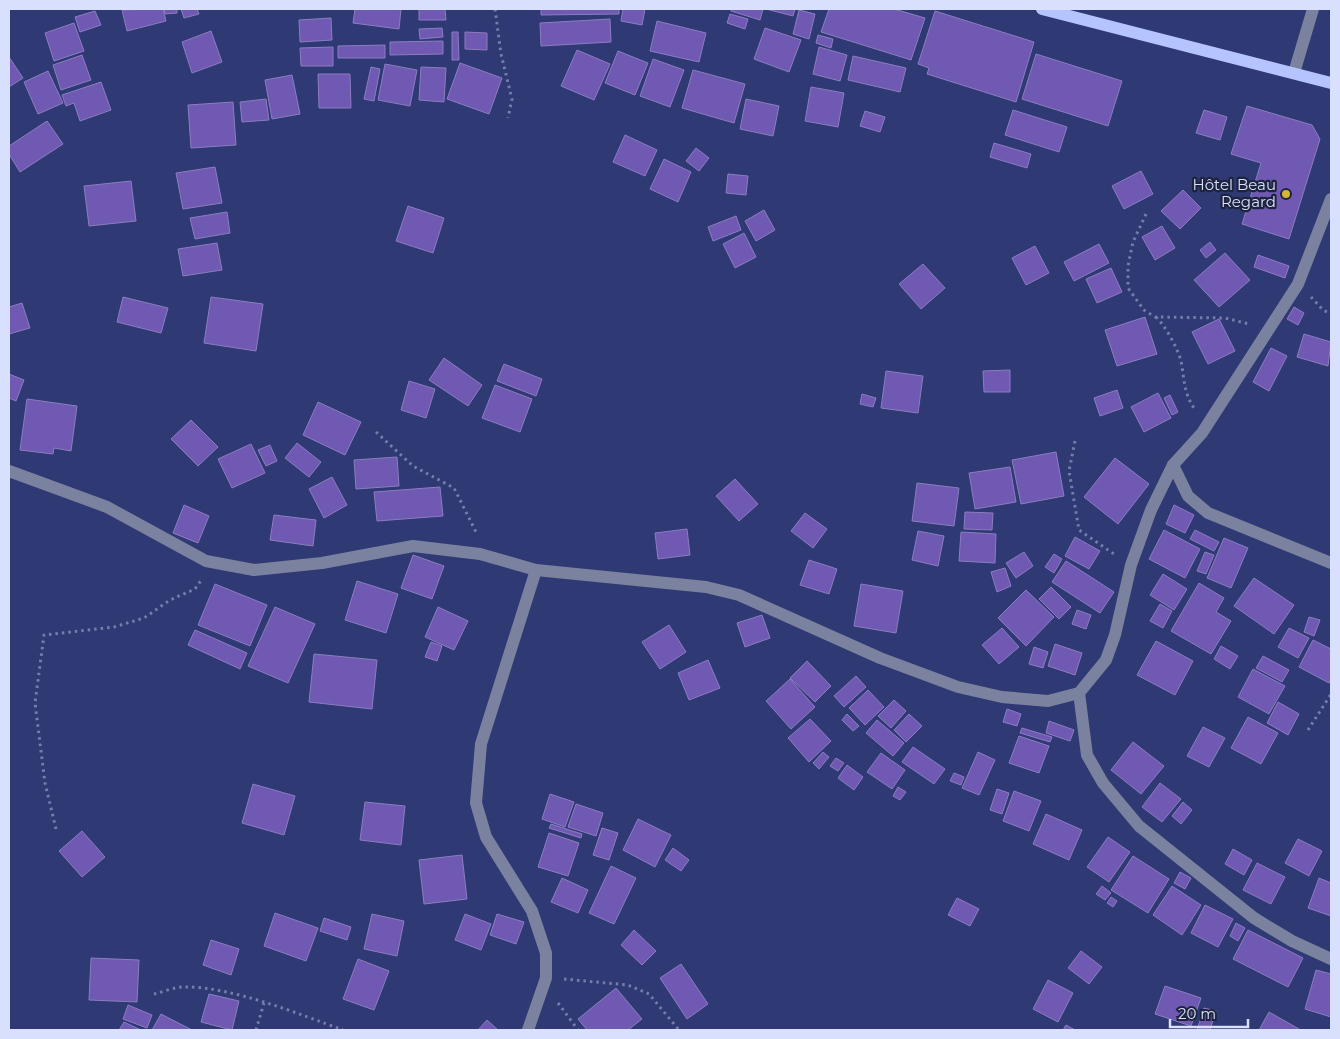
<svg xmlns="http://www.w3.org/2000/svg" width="1340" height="1039" font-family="Montserrat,sans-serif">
<rect width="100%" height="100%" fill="#2f3973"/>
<g fill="#7059b2" stroke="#8b7dc0">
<path d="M163 9 166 21 127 31 122 10Z"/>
<path d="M164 9H177V13L165 14Z"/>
<path d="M181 9H197L199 14 184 18Z"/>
<path d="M355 9H401L399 29 353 23Z"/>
<path d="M419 9H445L446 20H419Z"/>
<path d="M541 9H619V14L541 15Z"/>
<path d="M623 9H645L642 25 621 21Z"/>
<path d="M731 9H763L760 20 731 11Z"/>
<path d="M766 9H795L793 16Z"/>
<path d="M829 9H894L925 18 911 60 821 32Z"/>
<path d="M799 10 815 14 809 39 793 34Z"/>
<path d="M95 11 101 25 80 32 75 17Z"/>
<path d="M935 11 1034 42 1016 102 927 74 929 68 918 64Z"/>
<path d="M730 14 748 19 745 29 727 23Z"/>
<path d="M331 18 332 40 300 42 299 20Z"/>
<path d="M610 19 611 42 541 46 540 23Z"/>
<path d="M657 21 706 33 699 62 650 51Z"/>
<path d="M74 23 84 51 54 61 45 33Z"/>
<path d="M442 28 443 37 420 39 419 29Z"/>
<path d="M765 28 801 40 789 72 754 59Z"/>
<path d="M211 31 222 62 192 73 182 42Z"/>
<path d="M452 32H458L459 60H452Z"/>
<path d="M465 32 487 33V50L465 49Z"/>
<path d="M818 35 833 39 831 48 816 43Z"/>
<path d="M443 41V54L390 55V42Z"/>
<path d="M385 45V58H338V46Z"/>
<path d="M333 47V66H301L300 48Z"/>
<path d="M819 47 847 55 840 81 813 74Z"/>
<path d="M577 50 610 64 594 100 561 86Z"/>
<path d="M618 51 648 63 635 95 605 83Z"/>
<path d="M1036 54 1122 81 1108 126 1022 99Z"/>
<path d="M82 55 91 80 61 90 53 65Z"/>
<path d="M853 56 906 68 900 92 848 80Z"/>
<path d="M9 57 23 78 9 87Z"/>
<path d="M653 59 684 70 670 107 640 96Z"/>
<path d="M460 63 502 78 489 114 447 99Z"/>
<path d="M385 64 417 70 410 106 378 100Z"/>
<path d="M371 67 380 69 374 101 364 99Z"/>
<path d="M421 67 446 68 444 102 419 100Z"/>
<path d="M693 70 745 84 734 123 682 108Z"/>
<path d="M48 71 63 103 38 114 24 82Z"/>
<path d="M318 74H350L351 108H319Z"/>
<path d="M292 75 300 114 272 119 265 80Z"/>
<path d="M101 82 111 110 80 121 74 103 66 106 62 95Z"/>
<path d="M811 87 844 93 838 127 805 121Z"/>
<path d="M266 99 269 120 242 122 240 102Z"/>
<path d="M746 99 779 106 773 136 740 129Z"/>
<path d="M233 102 236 145 191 148 188 105Z"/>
<path d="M1247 106 1312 125 1320 139 1289 239 1242 224 1261 163 1231 154Z"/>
<path d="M1013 110 1067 127 1059 152 1005 135Z"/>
<path d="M1204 110 1227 117 1220 140 1196 133Z"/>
<path d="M865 111 885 117 880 132 860 126Z"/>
<path d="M47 121 63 144 20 172 9 154V146Z"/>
<path d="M625 135 657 150 645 176 613 162Z"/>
<path d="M994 143 1031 154 1027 168 990 157Z"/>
<path d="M696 148 709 158 699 171 686 161Z"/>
<path d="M664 159 691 172 678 202 650 189Z"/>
<path d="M215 167 222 203 183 209 176 173Z"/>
<path d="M1141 171 1153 194 1124 209 1112 186Z"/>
<path d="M728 174 748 176 746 195 726 193Z"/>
<path d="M131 181 136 221 89 226 84 186Z"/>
<path d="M1183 190 1201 208 1180 229 1161 211Z"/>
<path d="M408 206 444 218 433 253 396 241Z"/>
<path d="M764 210 775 230 756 241 745 221Z"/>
<path d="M227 212 230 233 195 239 190 218Z"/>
<path d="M736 216 741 230 713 241 708 227Z"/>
<path d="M1162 226 1175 248 1155 260 1142 237Z"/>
<path d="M744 233 756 257 735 268 723 244Z"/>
<path d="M1210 242 1216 250 1206 258 1200 250Z"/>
<path d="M217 243 222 270 183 276 178 249Z"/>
<path d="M1099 244 1109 263 1074 281 1064 262Z"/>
<path d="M1035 246 1049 273 1026 285 1012 258Z"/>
<path d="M1225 253 1250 280 1219 307 1194 280Z"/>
<path d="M1258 255 1289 266 1285 278 1254 267Z"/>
<path d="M923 264 945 288 921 309 899 284Z"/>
<path d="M1111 268 1122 292 1097 303 1086 279Z"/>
<path d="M123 297 168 308 161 333 117 322Z"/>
<path d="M211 297 263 304 256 351 204 343Z"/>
<path d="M22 303 30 328 9 334V307Z"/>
<path d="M1294 307 1304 313 1298 325 1287 319Z"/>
<path d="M1145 317 1157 354 1117 366 1105 330Z"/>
<path d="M1219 319 1235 351 1208 364 1192 332Z"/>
<path d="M1304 334 1331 342 1328 366 1297 357Z"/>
<path d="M1271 348 1287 356 1269 391 1253 382Z"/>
<path d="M444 358 482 385 468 406 429 380Z"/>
<path d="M504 364 542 379 536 396 497 381Z"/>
<path d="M1010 370V392H984L983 371Z"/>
<path d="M886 371 923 376 918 413 881 408Z"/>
<path d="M9 374 24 380 16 401 9 398Z"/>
<path d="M409 381 435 389 426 418 401 410Z"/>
<path d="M495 385 532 399 520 432 482 418Z"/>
<path d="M1117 390 1123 408 1100 416 1094 398Z"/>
<path d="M1158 393 1171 418 1144 432 1131 407Z"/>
<path d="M862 394 876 398 873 407 860 404Z"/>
<path d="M1170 395 1178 412 1172 415 1164 398Z"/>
<path d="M27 399 77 406 71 451 54 448 53 454 20 450Z"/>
<path d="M318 402 361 422 345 455 303 435Z"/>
<path d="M191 420 218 447 198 466 171 439Z"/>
<path d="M297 443 321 462 309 477 285 458Z"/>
<path d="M251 444 265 473 232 488 218 459Z"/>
<path d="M270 445 277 461 266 466 258 450Z"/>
<path d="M1056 452 1064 496 1021 504 1012 460Z"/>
<path d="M397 457 399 486 356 489 354 460Z"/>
<path d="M1115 458 1149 484 1118 524 1084 497Z"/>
<path d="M1010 467 1016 502 975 509 969 473Z"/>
<path d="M332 477 347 505 324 518 309 489Z"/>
<path d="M735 479 758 504 739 521 716 496Z"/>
<path d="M917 483 959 488 954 526 912 521Z"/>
<path d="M440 487 443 516 377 521 374 492Z"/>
<path d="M184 505 209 516 198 543 173 533Z"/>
<path d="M1174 505 1194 515 1185 533 1166 524Z"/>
<path d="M965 512 993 513 992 530 964 529Z"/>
<path d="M805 513 827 529 813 548 791 531Z"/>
<path d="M274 515 316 520 313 546 270 540Z"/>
<path d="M687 529 690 555 658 559 655 533Z"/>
<path d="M1164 530 1200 549 1185 578 1149 559Z"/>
<path d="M1195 530 1219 542 1214 551 1190 539Z"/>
<path d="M918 531 944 536 938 566 912 560Z"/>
<path d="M961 532 996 534 995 563 959 561Z"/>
<path d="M1075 537 1100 551 1089 569 1065 556Z"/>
<path d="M1224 538 1248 548 1231 588 1207 578Z"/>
<path d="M1024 552 1033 566 1016 578 1006 563Z"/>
<path d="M1205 552 1214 555 1206 574 1197 571Z"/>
<path d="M1054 554 1062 559 1054 573 1045 567Z"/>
<path d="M413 555 444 566 432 599 401 588Z"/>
<path d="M809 560 837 569 829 594 800 585Z"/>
<path d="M1066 561 1114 592 1100 613 1052 582Z"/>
<path d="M1005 568 1011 586 997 592 991 572Z"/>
<path d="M1163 574 1187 589 1174 610 1150 595Z"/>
<path d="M1254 578 1294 605 1274 634 1234 606Z"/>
<path d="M357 581 398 594 386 633 345 620Z"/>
<path d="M1199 583 1224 598 1216 612 1231 621 1211 654 1171 631Z"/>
<path d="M215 584 267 605 250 646 198 625Z"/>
<path d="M861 584 903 591 896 633 854 626Z"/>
<path d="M1051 587 1071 607 1059 619 1039 599Z"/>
<path d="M1026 590 1054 617 1026 646 998 618Z"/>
<path d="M1160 604 1172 611 1163 628 1150 621Z"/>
<path d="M275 607 315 624 288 683 248 666Z"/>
<path d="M438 607 468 621 454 650 425 637Z"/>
<path d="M1077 610 1091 615 1086 629 1072 624Z"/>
<path d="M762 615 770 638 745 647 737 623Z"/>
<path d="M1309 617 1320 620 1314 636 1304 632Z"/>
<path d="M669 625 686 652 660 669 642 642Z"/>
<path d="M1002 628 1019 647 999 664 982 645Z"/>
<path d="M1289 628 1309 638 1298 658 1278 647Z"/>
<path d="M195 630 247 653 240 669 188 645Z"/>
<path d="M1313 640 1331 649V679L1329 683 1299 667Z"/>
<path d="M1156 641 1193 661 1175 695 1137 675Z"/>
<path d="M431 642 442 646 437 661 425 657Z"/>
<path d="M1055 644 1082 653 1075 675 1048 666Z"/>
<path d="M1221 646 1238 656 1230 669 1214 659Z"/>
<path d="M1034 647 1048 652 1043 668 1029 664Z"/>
<path d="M314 654 377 660 372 709 309 702Z"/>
<path d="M1263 656 1289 670 1282 682 1256 668Z"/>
<path d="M708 660 720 688 689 700 678 673Z"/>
<path d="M807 661 831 686 815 702 790 678Z"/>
<path d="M1253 669 1285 686 1269 714 1238 697Z"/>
<path d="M856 676 866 687 844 707 834 696Z"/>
<path d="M790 679 815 707 791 729 766 701Z"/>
<path d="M868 690 884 707 865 725 849 708Z"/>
<path d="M894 700 906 711 891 728 878 716Z"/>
<path d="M1278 702 1299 714 1288 735 1267 723Z"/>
<path d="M1007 709 1021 714 1017 726 1003 722Z"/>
<path d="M847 714 859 726 853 731 842 720Z"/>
<path d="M909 714 922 726 906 742 894 730Z"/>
<path d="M1248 717 1278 733 1261 764 1231 748Z"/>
<path d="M810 719 831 741 809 762 788 738Z"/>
<path d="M877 720 904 743 893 756 866 733Z"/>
<path d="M1049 721 1074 730 1070 741 1046 733Z"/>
<path d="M1203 727 1225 738 1209 767 1187 756Z"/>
<path d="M1022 728 1052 737 1050 742 1020 733Z"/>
<path d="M1019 736 1049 746 1039 773 1009 763Z"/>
<path d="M1133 742 1164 766 1141 794 1111 770Z"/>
<path d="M913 747 945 769 934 784 902 762Z"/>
<path d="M823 752 829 757 819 769 813 763Z"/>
<path d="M978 752 995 760 979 795 962 788Z"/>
<path d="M881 753 905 770 892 789 867 772Z"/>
<path d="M836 758 844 763 838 771 830 766Z"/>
<path d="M847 765 863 777 854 790 838 778Z"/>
<path d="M954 773 964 777 961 785 950 781Z"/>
<path d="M1160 783 1181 799 1162 822 1142 807Z"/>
<path d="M253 784 295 796 284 835 242 823Z"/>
<path d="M898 787 906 792 900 800 893 796Z"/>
<path d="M997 789 1009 793 1002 814 990 810Z"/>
<path d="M1014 791 1041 801 1029 831 1003 821Z"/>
<path d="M550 794 574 802 565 827 542 819Z"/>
<path d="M365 802 405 806 401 845 360 840Z"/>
<path d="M1183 802 1192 810 1181 824 1172 816Z"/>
<path d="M576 804 603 813 596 836 568 827Z"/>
<path d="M1046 814 1082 830 1069 860 1033 844Z"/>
<path d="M638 819 671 835 655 867 623 850Z"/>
<path d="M551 824 582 834 581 838 549 828Z"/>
<path d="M602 828 618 833 609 860 593 855Z"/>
<path d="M82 831 105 857 82 877 59 851Z"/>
<path d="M549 833 579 843 568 876 538 867Z"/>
<path d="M1108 837 1130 852 1109 882 1087 867Z"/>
<path d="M1298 839 1322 851 1309 876 1285 863Z"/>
<path d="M673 848 689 860 681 871 665 860Z"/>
<path d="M1233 849 1252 860 1244 875 1225 864Z"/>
<path d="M462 855 467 899 424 904 419 860Z"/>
<path d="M1133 856 1169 879 1148 913 1111 890Z"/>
<path d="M1257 863 1285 877 1271 904 1243 890Z"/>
<path d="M611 866 636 878 614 924 589 913Z"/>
<path d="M1180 872 1191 878 1185 889 1174 883Z"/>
<path d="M562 878 588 890 578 913 551 902Z"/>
<path d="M1319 878 1331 883V916L1308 908Z"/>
<path d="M1102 886 1111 893 1105 900 1096 894Z"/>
<path d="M1172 886 1201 905 1182 935 1153 915Z"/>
<path d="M1111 897 1117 901 1113 907 1107 903Z"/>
<path d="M957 898 979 909 970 926 948 915Z"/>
<path d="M1205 905 1233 919 1218 947 1191 933Z"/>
<path d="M275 913 318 928 306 961 264 946Z"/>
<path d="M372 914 404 921 397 956 364 949Z"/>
<path d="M465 914 491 924 481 950 455 940Z"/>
<path d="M497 914 524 922 516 944 490 935Z"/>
<path d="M324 918 351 927 347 940 320 931Z"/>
<path d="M1236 923 1245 928 1238 941 1230 936Z"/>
<path d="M634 930 656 951 642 965 621 945Z"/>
<path d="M1248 930 1303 958 1288 987 1233 959Z"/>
<path d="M211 940 239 949 231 975 203 965Z"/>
<path d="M1081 951 1102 967 1089 984 1068 968Z"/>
<path d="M91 958 139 960 137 1002 89 1000Z"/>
<path d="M358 959 389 971 374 1010 343 999Z"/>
<path d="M681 964 708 1004 687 1019 660 978Z"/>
<path d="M1316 970 1331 974V1017L1305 1009Z"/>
<path d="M1048 980 1073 993 1058 1022 1033 1009Z"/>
<path d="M1165 986 1201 998 1191 1026 1155 1014Z"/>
<path d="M616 988 642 1019 628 1030H587L578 1019Z"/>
<path d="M209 994 239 1001 232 1030 201 1022Z"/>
<path d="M128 1005 152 1015 147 1028 123 1019Z"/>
<path d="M1204 1008 1216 1011 1210 1030H1197Z"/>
<path d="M1269 1012 1299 1029 1298 1030H1259Z"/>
<path d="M161 1014 192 1030H152Z"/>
<path d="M487 1020 498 1030H478Z"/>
<path d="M124 1022 141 1030H119Z"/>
<path d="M1066 1025 1075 1030H1063Z"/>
</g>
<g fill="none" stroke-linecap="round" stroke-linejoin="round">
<g stroke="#747dab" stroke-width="3" stroke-dasharray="2.5 4" stroke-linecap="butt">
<path d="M495 9 501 54 512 99 508 118"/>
<path d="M1146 214 1133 242 1128 266V288L1144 310 1155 317 1225 318 1249 324"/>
<path d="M1311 297 1323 310 1331 314"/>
<path d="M1156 317C1165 325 1178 349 1181 361 1185 382 1183 391 1195 410"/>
<path d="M376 432 413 466 454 488 477 534"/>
<path d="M1075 441 1069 471 1079 530 1114 554"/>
<path d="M1308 730 1331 694"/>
<path d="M56 829 45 783 35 703 44 635 114 627 144 618 170 600 195 589 202 579"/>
<path d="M564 979 628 985 649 994 679 1030"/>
<path d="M154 994C163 992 174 987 184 987 230 986 299 1014 343 1030"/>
<path d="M558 1003 578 1030"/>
<path d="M256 1030 264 1003"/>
</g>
<g stroke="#7b829f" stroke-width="12">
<path d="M1294 73 1313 9"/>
<path d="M1173 465 1188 496 1208 513 1331 563"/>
<path d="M9 471 107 507 206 561 254 570 322 563 413 546 480 554 536 570 706 587 739 595 880 658 958 687 1002 697 1048 701 1079 693 1106 660 1115 635 1131 565 1151 510 1173 465 1202 433 1298 284 1331 199"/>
<path d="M1079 693 1087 755 1103 783 1139 826 1254 918 1292 941 1331 959"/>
<path d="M528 1030 546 978V953L532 911 486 837 476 803 481 744 536 570"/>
</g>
<path stroke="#b5c4ff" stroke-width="12" d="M1042 9 1331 83"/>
</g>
<circle fill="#d7b434" stroke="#1e243e" stroke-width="2" cx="1286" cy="194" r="5"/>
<g text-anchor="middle" stroke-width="4.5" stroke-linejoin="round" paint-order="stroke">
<g font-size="15" fill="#d8e0fd" stroke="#1e243e" text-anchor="end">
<text x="1276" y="190">Hôtel Beau<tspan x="1276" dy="17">Regard</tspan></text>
</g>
</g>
<rect width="1340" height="1039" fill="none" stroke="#d8e0fd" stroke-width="20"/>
<path d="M1170 1019v8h78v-8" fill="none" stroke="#d8e0fd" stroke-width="2.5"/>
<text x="1178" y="1019" font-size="15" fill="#d8e0fd" stroke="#1e243e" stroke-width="4" paint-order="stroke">20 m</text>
</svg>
